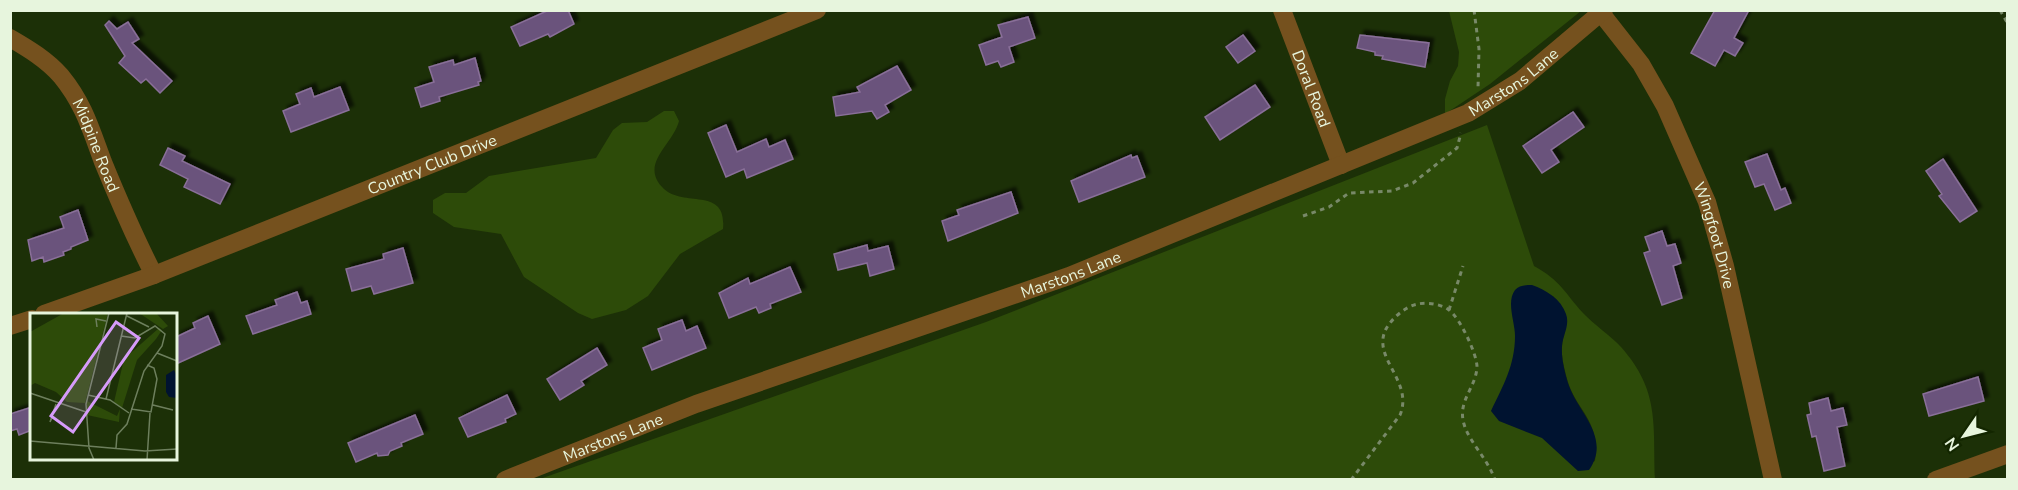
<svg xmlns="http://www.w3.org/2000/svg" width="2018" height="490" font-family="'Nunito Sans',sans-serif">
<defs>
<filter id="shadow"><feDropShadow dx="4.5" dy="-4.5" stdDeviation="1.5" flood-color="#0009"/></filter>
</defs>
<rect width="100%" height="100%" fill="#1c3007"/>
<g fill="#2d4b09" fill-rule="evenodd">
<path d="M1449 11H1581L1490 84 1445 114V99L1450 81 1458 66 1459 52Z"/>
<path d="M664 111H674L679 121C673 145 638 164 664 189 685 208 727 186 723 229L680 254 648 296 626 310 592 319 578 313 524 277 501 234 454 227 433 213V200L445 193H466L489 176 596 158 613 130 622 123 647 122Z"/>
<path d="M1487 125 1534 266C1561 281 1564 292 1583 313 1594 325 1609 334 1621 347 1660 391 1653 424 1655 479L537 480 986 322ZM1553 296C1574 318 1563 322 1562 347 1561 356 1564 367 1566 375 1575 413 1600 415 1595 461L1578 470Z"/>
</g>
<path fill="#001330" d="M1532 285C1546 290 1561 299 1566 314 1570 325 1563 335 1562 346 1561 358 1565 374 1569 386 1580 415 1611 438 1589 470L1578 471 1542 438 1499 421 1491 411C1503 386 1515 365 1515 336 1515 322 1506 302 1515 290 1519 285 1526 285 1532 285Z"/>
<g fill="#6b537b" stroke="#896f99" stroke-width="1.5" filter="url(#shadow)">
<path d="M549 10H568L574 24 550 37 548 34 520 46 511 27Z"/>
<path d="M1715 10H1749L1734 38 1743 43 1735 56 1724 50 1715 66 1691 53Z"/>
<path d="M1028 17 1035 38 1009 47 1014 62 1001 67 998 61 986 65 979 45 1002 37 998 25Z"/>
<path d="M109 21 117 29 128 22 139 39 132 43 172 81 160 93 146 79 141 83 119 63 125 56 105 25Z"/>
<path d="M1243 35 1255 51 1238 63 1226 47Z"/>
<path d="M1360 35 1429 43 1425 67 1382 59 1383 56 1375 55V52L1357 48Z"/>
<path d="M475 58 481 81 478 82 479 85 439 97 440 101 421 107 415 88 434 82 429 67 453 60 454 65Z"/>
<path d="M897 66 911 90 885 105 889 112 877 119 872 111 836 116 833 97 860 92 857 87Z"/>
<path d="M1255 85 1270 107 1220 140 1205 117Z"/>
<path d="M340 87 349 110 291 132 283 111 300 104 296 94 311 88 314 97Z"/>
<path d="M1573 112 1584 127 1551 150 1559 162 1542 173 1523 146Z"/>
<path d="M726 125 737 152 766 139 769 147 785 140 793 159 747 178 744 169 726 177 708 133Z"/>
<path d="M168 148 185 156 182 161 230 184 220 204 184 187 188 179 160 165Z"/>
<path d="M1767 154 1781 190 1785 188 1791 203 1775 210 1764 184 1755 187 1745 162Z"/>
<path d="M1131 155 1132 158 1137 156 1145 177 1079 202 1071 181Z"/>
<path d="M1943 159 1977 211 1960 222 1939 196 1942 194 1926 171Z"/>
<path d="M1011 192 1018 213 948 241 942 221 959 215 957 210Z"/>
<path d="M78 210 88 240 71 247V249L63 252 64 255 44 262 43 257 32 261 28 240 64 228 60 217Z"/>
<path d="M1662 231 1667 246 1675 244 1681 263 1673 266 1682 298 1662 305 1644 253 1650 251 1645 237Z"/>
<path d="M867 245 868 251 888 246 894 269 870 276 867 263 838 270 834 254Z"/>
<path d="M403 248 413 283 374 294 371 286 352 291 346 269 384 259 383 254Z"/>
<path d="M790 267 801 292 770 304 771 308 759 313 756 307 729 318 719 293 748 278 750 284Z"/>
<path d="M297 292 301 303 307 301 311 314 253 334 246 316 277 305 275 300Z"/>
<path d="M208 316 220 344 176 364V337L195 328 193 323Z"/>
<path d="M682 320 686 331 697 326 706 348 652 370 643 348 662 340 658 329Z"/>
<path d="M597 348 607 365 581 381 584 385 560 400 547 379Z"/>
<path d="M1978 377 1984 401 1929 416 1923 394Z"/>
<path d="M507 395 516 414 505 419 506 422 468 437 459 418Z"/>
<path d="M1828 398 1831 411 1843 408 1847 425 1837 427 1845 466 1824 471 1816 436 1812 437 1807 415 1811 414 1809 403Z"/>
<path d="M32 407V430L19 435 17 429 10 431V414Z"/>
<path d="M415 415 423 434 401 443 402 446 390 451 388 455 378 456 377 453 356 462 348 443Z"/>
</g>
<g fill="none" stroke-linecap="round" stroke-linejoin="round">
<g stroke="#788968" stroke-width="3" stroke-dasharray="4.5 4.5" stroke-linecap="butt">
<path d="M1474 10 1479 49 1478 88"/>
<path d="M2000 10 2008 24"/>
<path d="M1303 216 1329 207 1349 193 1392 191 1413 183 1457 148 1461 133"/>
<path d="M1449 310 1463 266"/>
<path d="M1351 480 1400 415C1414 381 1371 358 1386 329 1392 318 1406 306 1418 304 1427 302 1441 304 1449 310 1460 318 1477 354 1477 367 1476 388 1457 401 1464 424 1469 442 1488 459 1495 480"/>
</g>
<g stroke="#75511e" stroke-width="18">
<path id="s1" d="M1282 10 1341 165"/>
<path id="s2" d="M1601 13 1641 64 1665 106 1707 202 1725 266 1773 480"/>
<path id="s3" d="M10 38C29 49 47 60 61 76 84 104 91 130 103 162 119 201 135 238 154 275"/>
<path id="s4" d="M44 314 154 275 817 10"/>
<path d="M10 326 32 319"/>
<path id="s5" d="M505 480 696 404 1069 276 1468 113 1520 81 1604 10"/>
<path d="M1936 480 2008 454"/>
</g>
</g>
<g text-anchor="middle" stroke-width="5" stroke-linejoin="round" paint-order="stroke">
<g font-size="16" fill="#e7f5dd" stroke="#132600">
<text dy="6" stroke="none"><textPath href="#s5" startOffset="1086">Marstons Lane</textPath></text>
<text dy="6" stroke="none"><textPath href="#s1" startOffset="84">Doral Road</textPath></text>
<text dy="6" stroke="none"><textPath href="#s3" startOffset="142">Midpine Road</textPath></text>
<text dy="6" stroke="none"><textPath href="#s4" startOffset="416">Country Club Drive</textPath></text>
<text dy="6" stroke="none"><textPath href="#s2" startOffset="252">Wingfoot Drive</textPath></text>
<text dy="6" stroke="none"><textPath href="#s5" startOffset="602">Marstons Lane</textPath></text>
<text dy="6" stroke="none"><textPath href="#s5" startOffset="116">Marstons Lane</textPath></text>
</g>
</g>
<g transform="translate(30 313)">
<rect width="147" height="147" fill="#1c3007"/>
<path d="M34 0H78L55 90 37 89 26 79 5 70 0 73V19ZM109 0H126L138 13 133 16ZM129 15 132 17 126 26 107 47 92 95 84 89 94 46ZM57 88 87 103 90 96 89 109 57 102Z" fill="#2d4b09"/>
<path d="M144 57 147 63V85L139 84 136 79V62Z" fill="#001330"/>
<path fill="none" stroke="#6d7f5d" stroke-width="1.5" d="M97 3 119 14M67 14 66 6 76 8M127 40 147 48M0 80 56 99M58 82 80 87 99 100M76 86 97 0M123 92 143 97M101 96 121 99 127 66 124 55 117 52M22 105 20 109 26 91M0 128 115 138 147 136M86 135 87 122 97 111 114 58 132 33 135 21 125 13 105 25 91 23M64 147 59 135 56 91 79 0M117 147 120 100"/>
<path fill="#d69bfa" fill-opacity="0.15" stroke="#d69bfa" stroke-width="3" d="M86 9 109 25 43 119 21 103Z"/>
<rect width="147" height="147" fill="none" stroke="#e7f5dd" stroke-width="3"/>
</g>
<rect width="2018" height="490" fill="none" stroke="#e7f5dd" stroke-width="24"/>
<g transform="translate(1964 436) rotate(235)" stroke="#132600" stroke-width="4.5" paint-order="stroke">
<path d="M0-4.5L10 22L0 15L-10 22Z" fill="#e7f5dd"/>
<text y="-9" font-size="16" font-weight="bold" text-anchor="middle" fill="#e7f5dd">N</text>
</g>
</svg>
